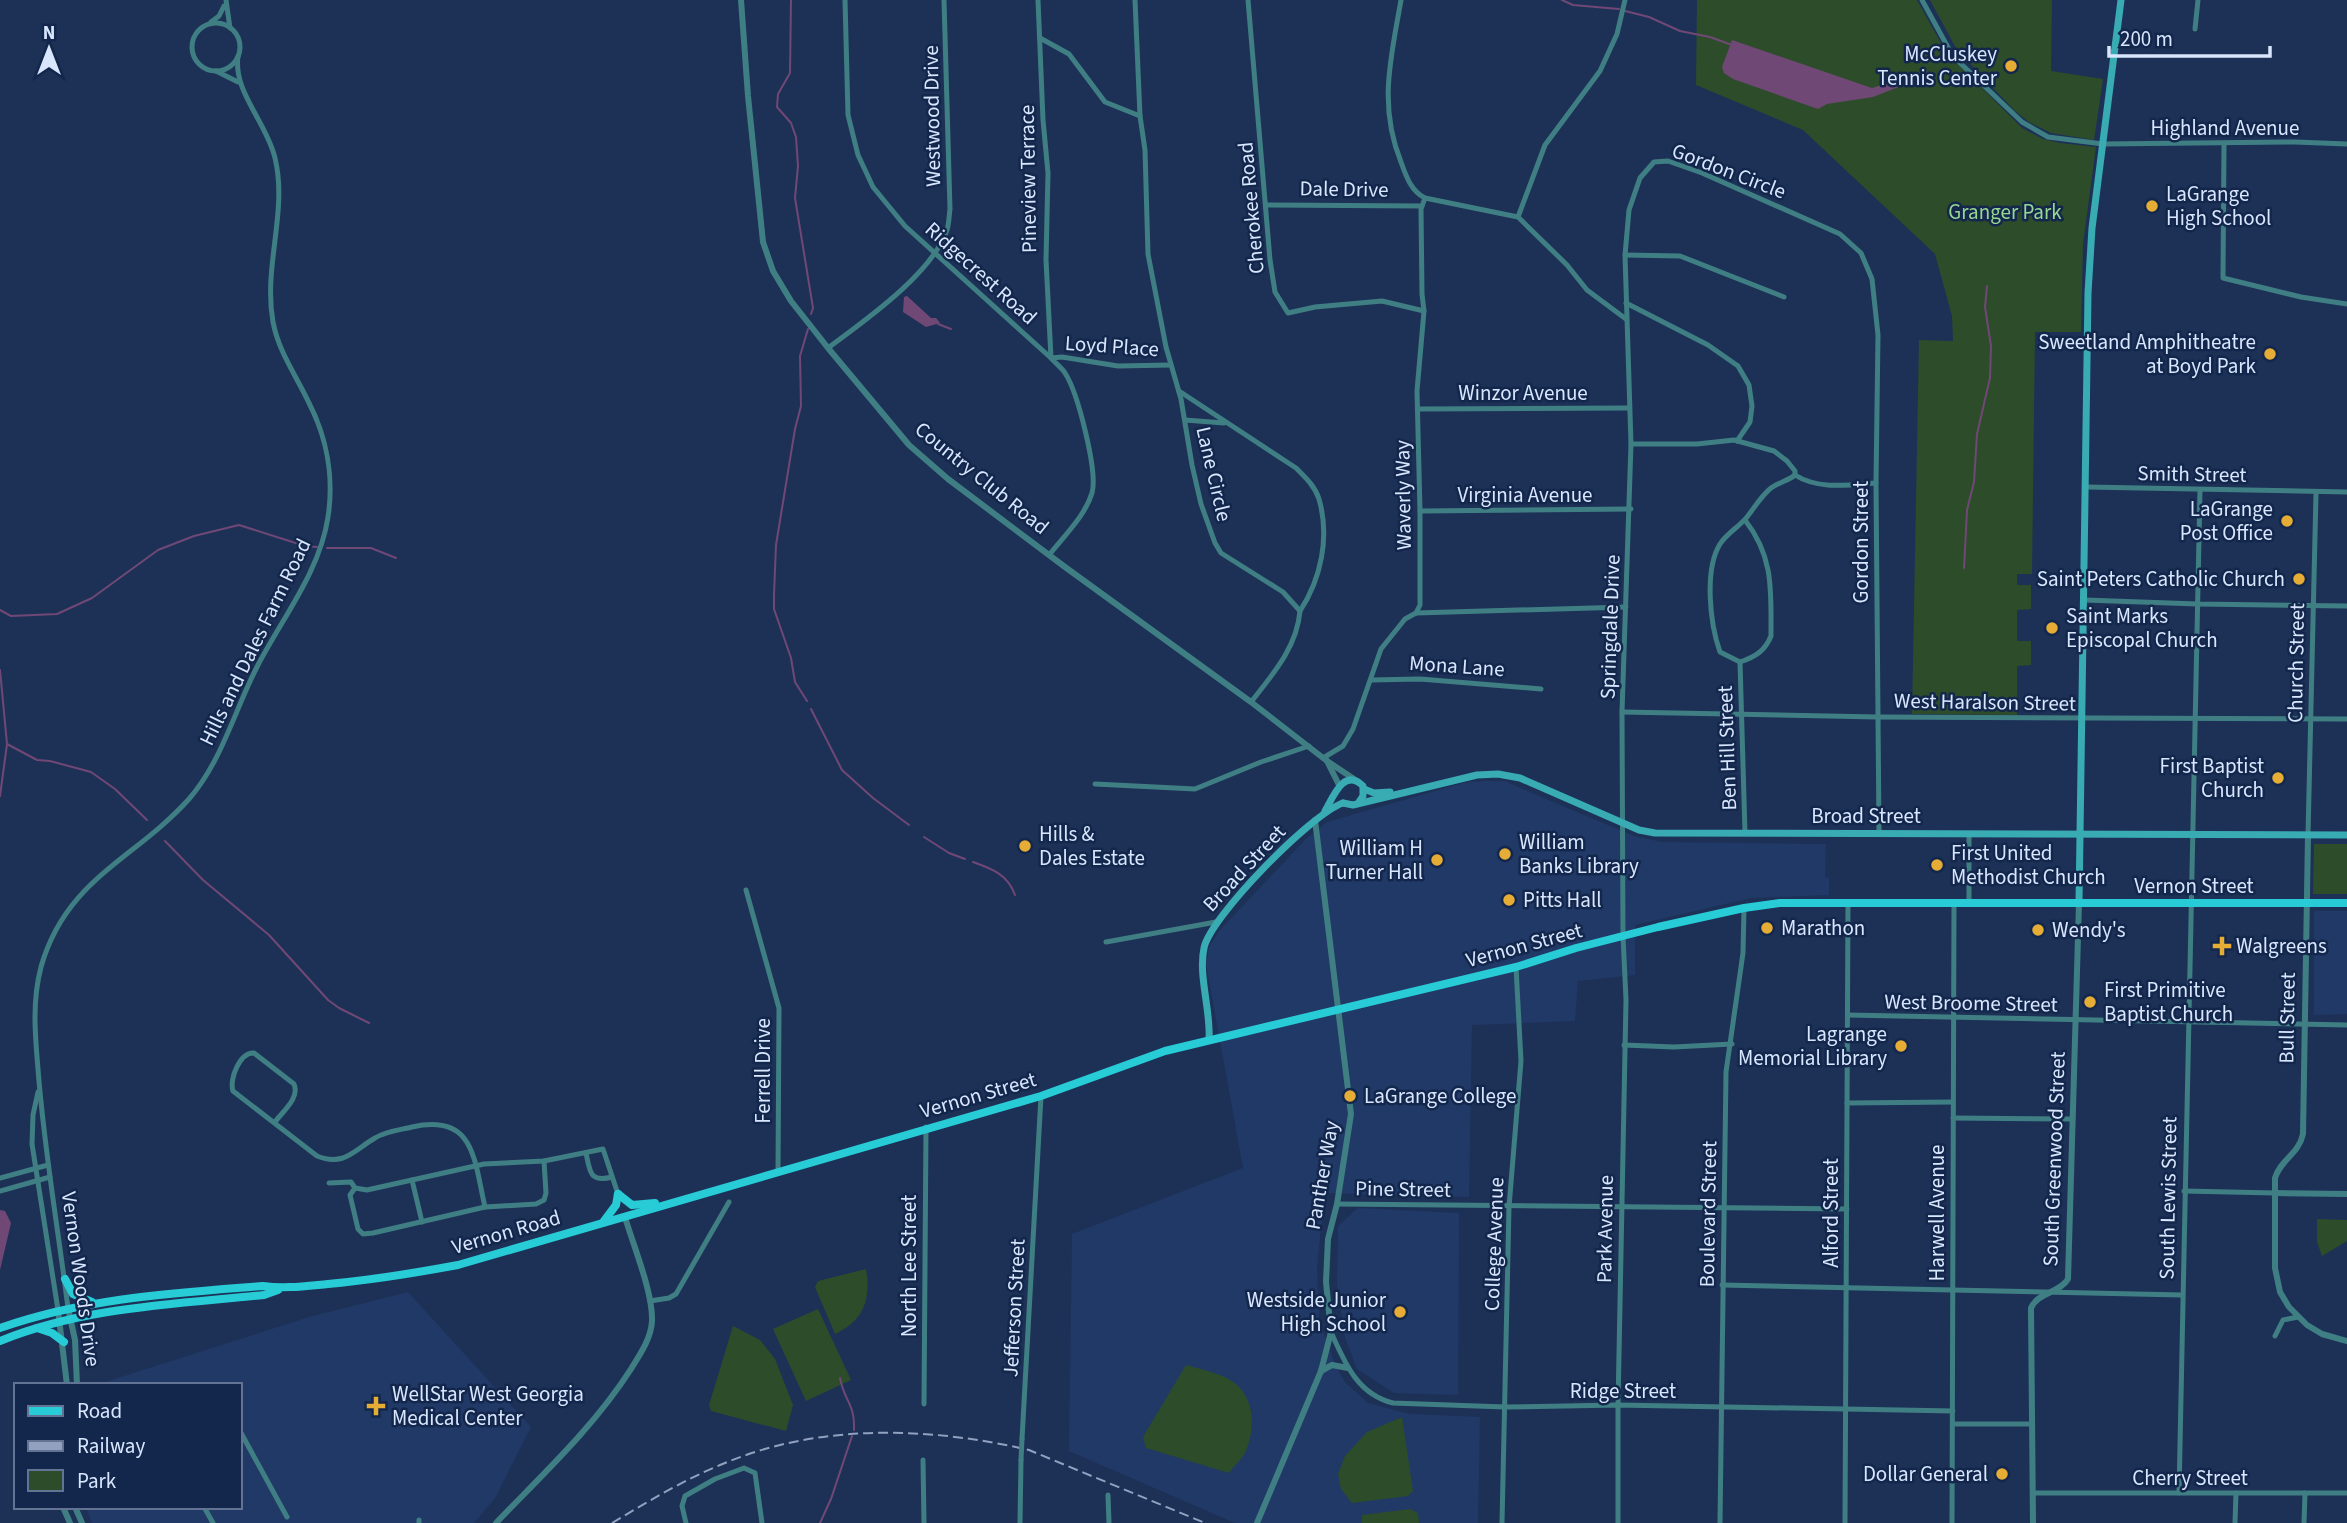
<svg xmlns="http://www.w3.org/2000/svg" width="2347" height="1523" font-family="'Source Sans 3',sans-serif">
<rect width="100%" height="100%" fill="#1d3157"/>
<g fill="#213966">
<path d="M1483 781H1504L1634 836 1662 842 1826 844 1825 877 1829 878V895L1751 898 1635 925V975L1578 981 1575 1021 1472 1025 1469 1197 1328 1193 1321 1228 1317 1268 1319 1320 1336 1367 1345 1382 1368 1403 1410 1414 1480 1417 1478 1523H1235L1069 1451 1072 1234 1243 1168 1206 964 1209 947 1220 930 1306 839 1327 822 1463 783Z"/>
<path d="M2314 911H2347V1014L2314 1015Z"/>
<path d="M1358 1208 1459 1213 1458 1395 1394 1393 1357 1369 1345 1338 1337 1286 1338 1226Z"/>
<path d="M408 1292 531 1427 495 1498 474 1523H92L86 1507H240V1385H96L309 1317Z"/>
</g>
<g fill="#2d4c2a">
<path d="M1697 0H1917L1946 52 2022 128 2043 139 2060 143 2096 147 2083 244 2081 332H2035L2032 574H2017V585H2031V609L2017 610V641H2031V665L2017 666V715L1912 714 1919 340 1953 341 1952 316 1935 254 1803 130 1696 85Z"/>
<path d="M1930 0H2052L2051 71 2103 79 2094 140 2051 133 2029 122 2015 111 1957 50Z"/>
<path d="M2314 844H2347V894H2313Z"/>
<path d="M2317 1219 2347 1220V1241L2322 1256 2317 1242Z"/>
<path d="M866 1269C871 1300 864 1320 835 1334L815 1287 818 1281Z"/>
<path d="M818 1309 851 1380 806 1401 773 1329Z"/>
<path d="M733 1326 760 1340 775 1359 793 1405 786 1431 711 1411 709 1405Z"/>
<path d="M1186 1365C1202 1370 1224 1373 1237 1385 1255 1402 1255 1429 1246 1451 1242 1459 1234 1466 1229 1473L1146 1448 1143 1437Z"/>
<path d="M1402 1417 1413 1491 1408 1496 1352 1503 1341 1489 1338 1474 1345 1456 1367 1432Z"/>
<path d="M1410 1509 1418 1513 1419 1523H1362V1515Z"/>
</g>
<g fill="#704876">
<path d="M1732 40 1872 88 1927 71 1929 75 1873 97 1827 104 1818 109 1733 79 1724 73 1722 67Z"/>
<path d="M907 296 931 318H936L940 323 926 327 903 312 904 297Z"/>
<path d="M0 1210 5 1211 11 1223 0 1270Z"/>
</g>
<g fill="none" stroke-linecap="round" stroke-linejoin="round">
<g stroke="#704876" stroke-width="2">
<path d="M791 0 790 73 778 94 777 107 791 123 796 137 798 166 795 198 813 308 811 314"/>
<path d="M1562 0 1573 5 1619 9"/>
<path d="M1625 11 1649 17 1680 31 1710 37 1732 45"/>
<path d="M938 324 951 329"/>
<path d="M327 548H371L396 558"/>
<path d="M1964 568 1967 510 1974 482 1977 434 1990 378 1991 346 1985 307 1987 286"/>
<path d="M0 610 11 616 57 614 92 598 158 550 194 536 239 525 305 546 317 547"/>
<path d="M0 670 7 744 0 796"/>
<path d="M807 701 795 682 791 658 774 609V594L776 545 795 429 801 406 800 356 808 329"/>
<path d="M811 709 842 770 873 798 909 825"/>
<path d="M7 744 37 760 50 761 91 772 115 789 147 820"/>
<path d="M924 837 949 853 965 859"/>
<path d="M165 841 203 880 269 935 328 1000 339 1008 369 1023"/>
<path d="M973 862C993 869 1008 875 1015 895"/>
<path d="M840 1378C844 1401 855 1403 854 1430"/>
<path d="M820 1523 831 1499 852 1436"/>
</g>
<g stroke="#3f7f84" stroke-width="5">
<path d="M226 0 230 28"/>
<path d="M845 0 848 115 858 155 873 187 905 226 1051 358C1055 363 1062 368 1065 373 1078 393 1098 472 1092 493 1085 516 1064 536 1049 555"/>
<path d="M1038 0 1043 120 1048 173 1046 260 1051 358 1062 357 1118 366 1171 365"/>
<path d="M1135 0 1140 116 1145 150 1148 254 1166 347 1181 399 1192 465 1201 504 1215 543 1221 553 1283 592 1300 611C1297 647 1273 674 1251 702"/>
<path d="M1248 0 1270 260 1275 292 1288 313 1315 307 1382 301 1424 311"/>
<path d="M1401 0C1391 58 1378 105 1401 162 1406 176 1411 191 1425 198L1518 217 1567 265 1587 290 1626 319"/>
<path d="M1922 0 1950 51 1958 61 2022 122 2048 137 2103 144 2295 142 2347 144"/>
<path d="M211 22 219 16 224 6"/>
<circle cx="216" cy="47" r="24"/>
<path d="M2195 29 2198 0"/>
<path d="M1040 38 1069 54 1105 102 1140 116"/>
<path d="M216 71 238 82"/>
<path d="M2224 144 2223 278 2301 297 2347 304"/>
<path d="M1266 205 1422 206"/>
<path d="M1518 217 1545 145 1600 71 1617 34 1625 0"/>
<path d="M1625 255 1680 256 1784 297"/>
<path d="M1626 303 1708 345 1738 366 1749 385 1752 406 1750 422 1737 441"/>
<path d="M828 348C864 321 932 274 947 230 949 224 949 216 950 209L944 0"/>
<path d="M1179 391 1296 468C1305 477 1315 486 1319 499 1330 537 1321 579 1300 611"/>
<path d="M1418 409 1628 408"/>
<path d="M1185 420 1224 423"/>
<path d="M1631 444H1697L1734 440 1774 451 1787 461 1795 471V475C1818 490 1850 485 1876 483"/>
<path d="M2087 487 2347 492"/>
<path d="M1420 511 1631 509"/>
<path d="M2085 600 2197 604 2347 606"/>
<path d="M1416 613 1626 607"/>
<path d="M1740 662 1720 652C1710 624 1704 570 1720 544 1727 533 1739 527 1747 517 1755 507 1761 496 1771 488 1779 482 1788 481 1795 475"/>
<path d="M1740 662 1745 833"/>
<path d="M1740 662C1755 657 1765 651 1771 636 1771 591 1774 557 1745 520"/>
<path d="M1371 680 1420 679 1541 689"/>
<path d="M1622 712 1877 717 2347 719"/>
<path d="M1323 758 1343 746 1353 729 1381 649 1405 619 1416 613 1420 605V511L1417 391 1424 311 1422 294 1421 209 1425 198"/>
<path d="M1095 784 1195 789 1261 762 1309 746"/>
<path d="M2308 835 2316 493"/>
<path d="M746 890 779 1008 778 1172"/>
<path d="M1969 903V834"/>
<path d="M1106 942 1216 922"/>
<path d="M1848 1015 2347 1025"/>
<path d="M1624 1045 1674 1047 1732 1044"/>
<path d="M38 1092 33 1115 32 1144 58 1310"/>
<path d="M1847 1103 1953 1102"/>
<path d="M1953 1118 2073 1119"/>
<path d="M275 1122C283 1111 300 1098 294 1084L254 1053C240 1052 229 1079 233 1091L317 1156C344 1167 354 1150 375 1138 386 1131 400 1130 412 1127 475 1113 474 1160 485 1207"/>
<path d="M586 1153C590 1171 589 1183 612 1177"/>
<path d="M0 1178 48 1165"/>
<path d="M412 1180 422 1222"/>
<path d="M329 1183 351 1182 355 1188 367 1190 484 1164 544 1161 603 1149 618 1194"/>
<path d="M355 1188 350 1195 358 1229 363 1234 373 1233 485 1207 536 1204 544 1200 546 1193 544 1161"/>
<path d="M0 1191 50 1177"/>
<path d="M2184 1191 2275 1193"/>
<path d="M1337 1204 1847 1209"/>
<path d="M1722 1285 2182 1295"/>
<path d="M650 1301 669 1298 676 1294 729 1202"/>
<path d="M68 1308C58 1228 44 1149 38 1069 35 1034 32 1001 41 967 66 879 134 860 189 799 222 761 235 709 258 665 283 617 320 571 328 517 334 478 327 438 309 403 296 375 279 353 273 322 263 266 288 212 275 158 266 121 233 92 238 56"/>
<path d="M1331 1332C1345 1363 1357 1394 1393 1403L1505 1407 1618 1405 1953 1411"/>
<path d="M2275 1336 2283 1320 2298 1317"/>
<path d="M924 1404 926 1127"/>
<path d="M1953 1424H2032"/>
<path d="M240 1431 287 1517"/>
<path d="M1022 1439 1041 1096"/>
<path d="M923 1460 924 1523"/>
<path d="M2033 1493H2347"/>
<path d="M2179 1493 2200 490"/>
<path d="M1108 1495 1109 1523"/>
<path d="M204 1507 213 1523"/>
<path d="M419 1523V1520"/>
<path d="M686 1523 682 1506 685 1496 715 1479 744 1468 755 1473 762 1523"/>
<path d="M1020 1523 1021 1460"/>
<path d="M1502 1523 1509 1207 1521 1061 1516 967"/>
<path d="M1618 1523V1405L1626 1000 1623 936 1622 712 1631 444 1625 255 1629 210 1640 178 1654 162 1668 161 1702 173 1840 234 1861 253 1872 279 1878 335 1876 483 1879 833"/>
<path d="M1720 1523 1726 1072 1743 953 1744 908"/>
<path d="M1845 1523 1848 903"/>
<path d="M1952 1523 1954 903"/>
<path d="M2235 1523 2236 1493"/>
<path d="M2304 1523 2305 1493"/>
</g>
<g stroke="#3f7f84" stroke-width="6">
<path d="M741 0 748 96 763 242 773 271 791 301 828 348 909 445 948 479 1065 567 1251 702 1327 761 1354 779"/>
<path d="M1327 761 1339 785"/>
<path d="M2308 835 2303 1134C2299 1154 2280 1160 2275 1178V1268L2280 1292 2289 1307 2307 1325 2322 1334 2347 1341"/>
<path d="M2275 1193 2347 1194"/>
<path d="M68 1308 75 1340 77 1385"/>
<path d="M58 1310 67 1385"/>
<path d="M1321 1371 1332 1365 1348 1368"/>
<path d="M63 1507 70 1523"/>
<path d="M75 1507 82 1523"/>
<path d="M496 1523C543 1474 593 1428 631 1369 640 1354 651 1339 652 1321 653 1292 633 1245 625 1217"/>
<path d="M1257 1523 1321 1371 1331 1332 1326 1282 1328 1239 1337 1204 1351 1114 1315 820"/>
<path d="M2033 1523 2031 1308C2038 1292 2060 1293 2068 1279L2079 903"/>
</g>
<g stroke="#39abb3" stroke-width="7">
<path d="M1364 789 1374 793 1390 792"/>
<path d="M1343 803 1353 805 1477 775 1498 774 1520 778 1639 830 1655 833 2347 835"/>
<path d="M1325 811C1333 797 1344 767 1363 786V796L1359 802"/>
<path d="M2079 903 2088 293 2092 228 2121 0"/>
<path d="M1209 1040C1211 1010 1198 976 1204 948 1210 917 1312 813 1343 803"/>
</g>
<g stroke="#27ccd7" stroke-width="8">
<path d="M618 1194 632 1205 655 1203"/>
<path d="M604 1221 616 1205 618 1194"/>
<path d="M65 1279 73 1294 92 1302"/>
<path d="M0 1328C85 1298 174 1293 263 1286 285 1289 306 1286 328 1284 372 1280 415 1273 458 1265L1041 1096 1165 1051 1516 967 1576 948 1658 927 1744 908 1780 903H2347"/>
<path d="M37 1328 52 1333 64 1342"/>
<path d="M0 1341C83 1307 176 1304 264 1295L278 1290"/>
</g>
<path stroke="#91a1bf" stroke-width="2" stroke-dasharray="10 5" stroke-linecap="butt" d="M612 1523C649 1501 685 1479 725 1463 821 1423 930 1427 1029 1450L1205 1523"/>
<path stroke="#3f7f84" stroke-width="5" d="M1021 1460 1022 1439"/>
</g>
<g fill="#e5ad35" stroke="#13274c" stroke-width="2.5">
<circle cx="2011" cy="66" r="7"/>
<circle cx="2152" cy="206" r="7"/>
<circle cx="2270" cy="354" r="7"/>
<circle cx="2287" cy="521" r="7"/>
<circle cx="2299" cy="579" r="7"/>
<circle cx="2052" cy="628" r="7"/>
<circle cx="2278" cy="778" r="7"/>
<circle cx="1025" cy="846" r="7"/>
<circle cx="1505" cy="854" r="7"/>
<circle cx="1437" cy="860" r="7"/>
<circle cx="1937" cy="865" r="7"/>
<circle cx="1509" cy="900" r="7"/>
<circle cx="1767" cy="928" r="7"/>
<circle cx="2038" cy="930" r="7"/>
<path d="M2218.5 935.5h7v7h7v7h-7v7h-7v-7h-7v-7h7z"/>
<circle cx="2090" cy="1002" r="7"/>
<circle cx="1901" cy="1046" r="7"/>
<circle cx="1350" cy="1096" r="7"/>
<circle cx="1400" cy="1312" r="7"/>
<path d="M372.5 1395.5h7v7h7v7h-7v7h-7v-7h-7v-7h7z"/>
<circle cx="2002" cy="1474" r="7"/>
</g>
<g text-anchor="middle" stroke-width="5" stroke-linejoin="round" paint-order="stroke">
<g font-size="21" fill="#d8e6fe" stroke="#13274c" text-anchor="start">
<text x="1997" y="61" text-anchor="end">McCluskey<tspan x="1997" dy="24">Tennis Center</tspan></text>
<text x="2166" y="201">LaGrange<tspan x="2166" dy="24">High School</tspan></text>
<text x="2256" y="349" text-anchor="end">Sweetland Amphitheatre<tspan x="2256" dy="24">at Boyd Park</tspan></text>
<text x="2273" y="516" text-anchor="end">LaGrange<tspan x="2273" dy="24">Post Office</tspan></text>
<text x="2285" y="586" text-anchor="end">Saint Peters Catholic Church</text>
<text x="2066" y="623">Saint Marks<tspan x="2066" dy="24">Episcopal Church</tspan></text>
<text x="2264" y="773" text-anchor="end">First Baptist<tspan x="2264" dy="24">Church</tspan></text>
<text x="1039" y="841">Hills &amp;<tspan x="1039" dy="24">Dales Estate</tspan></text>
<text x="1519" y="849">William<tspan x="1519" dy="24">Banks Library</tspan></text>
<text x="1423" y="855" text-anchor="end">William H<tspan x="1423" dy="24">Turner Hall</tspan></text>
<text x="1951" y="860">First United<tspan x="1951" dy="24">Methodist Church</tspan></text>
<text x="1523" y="907">Pitts Hall</text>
<text x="1781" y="935">Marathon</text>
<text x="2052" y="937">Wendy's</text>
<text x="2236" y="953">Walgreens</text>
<text x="2104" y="997">First Primitive<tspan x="2104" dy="24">Baptist Church</tspan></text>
<text x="1887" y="1041" text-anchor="end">Lagrange<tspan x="1887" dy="24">Memorial Library</tspan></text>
<text x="1364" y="1103">LaGrange College</text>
<text x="1386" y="1307" text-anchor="end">Westside Junior<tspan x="1386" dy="24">High School</tspan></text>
<text x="392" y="1401">WellStar West Georgia<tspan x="392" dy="24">Medical Center</tspan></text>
<text x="1988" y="1481" text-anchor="end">Dollar General</text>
</g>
<g font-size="21" fill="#d8e6fe" stroke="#13274c">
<text transform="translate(932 116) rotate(-91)" y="7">Westwood Drive</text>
<text x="2225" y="135">Highland Avenue</text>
<text transform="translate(1729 171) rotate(21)" y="7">Gordon Circle</text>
<text transform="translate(1028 179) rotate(-91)" y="7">Pineview Terrace</text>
<text transform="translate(1344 189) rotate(1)" y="7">Dale Drive</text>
<text transform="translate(1251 208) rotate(-95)" y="7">Cherokee Road</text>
<text transform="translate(981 273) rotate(42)" y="7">Ridgecrest Road</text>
<text transform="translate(1112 346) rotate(4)" y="7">Loyd Place</text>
<text x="1523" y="400">Winzor Avenue</text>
<text transform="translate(1214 474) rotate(77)" y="7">Lane Circle</text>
<text transform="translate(2192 474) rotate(1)" y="7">Smith Street</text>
<text transform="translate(982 478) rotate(39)" y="7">Country Club Road</text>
<text transform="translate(1403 495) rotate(-91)" y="7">Waverly Way</text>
<text x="1525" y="502">Virginia Avenue</text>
<text transform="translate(1861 542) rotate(-90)" y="7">Gordon Street</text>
<text transform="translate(1610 627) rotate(-88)" y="7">Springdale Drive</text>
<text transform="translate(255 642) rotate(-64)" y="7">Hills and Dales Farm Road</text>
<text transform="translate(2296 663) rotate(-89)" y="7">Church Street</text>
<text transform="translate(1457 666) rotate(4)" y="7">Mona Lane</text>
<text transform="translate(1985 702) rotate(1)" y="7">West Haralson Street</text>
<text transform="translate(1727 748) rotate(-92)" y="7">Ben Hill Street</text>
<text x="1866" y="823">Broad Street</text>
<text transform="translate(1244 868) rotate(-47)" y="7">Broad Street</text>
<text x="2194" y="893">Vernon Street</text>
<text transform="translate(1524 945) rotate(-15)" y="7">Vernon Street</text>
<text transform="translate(1971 1003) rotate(1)" y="7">West Broome Street</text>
<text transform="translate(2287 1018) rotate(-89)" y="7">Bull Street</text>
<text transform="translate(763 1071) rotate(-90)" y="7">Ferrell Drive</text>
<text transform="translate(978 1095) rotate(-16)" y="7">Vernon Street</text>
<text transform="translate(2054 1159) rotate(-88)" y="7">South Greenwood Street</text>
<text transform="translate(1322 1175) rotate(-80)" y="7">Panther Way</text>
<text transform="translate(1403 1189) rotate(1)" y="7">Pine Street</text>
<text transform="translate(2168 1198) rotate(-89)" y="7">South Lewis Street</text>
<text transform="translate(1831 1213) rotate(-90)" y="7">Alford Street</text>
<text transform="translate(1937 1213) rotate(-90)" y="7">Harwell Avenue</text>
<text transform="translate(1708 1214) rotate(-89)" y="7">Boulevard Street</text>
<text transform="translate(1605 1229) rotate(-89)" y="7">Park Avenue</text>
<text transform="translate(506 1232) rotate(-16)" y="7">Vernon Road</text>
<text transform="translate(1494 1244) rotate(-88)" y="7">College Avenue</text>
<text transform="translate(909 1266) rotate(-90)" y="7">North Lee Street</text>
<text transform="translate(81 1279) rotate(82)" y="7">Vernon Woods Drive</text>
<text transform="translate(1014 1308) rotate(-87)" y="7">Jefferson Street</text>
<text x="1623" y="1398">Ridge Street</text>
<text x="2190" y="1485">Cherry Street</text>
</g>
<g font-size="21" fill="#97d790" stroke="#13274c">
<text x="2005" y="219">Granger Park</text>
</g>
</g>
<rect x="14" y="1383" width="228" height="126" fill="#13274c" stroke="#627393" stroke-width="2"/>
<rect x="28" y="1406" width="35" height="10" fill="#27ccd7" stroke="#627393" stroke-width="2"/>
<text x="77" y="1418" font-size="21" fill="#d8e6fe">Road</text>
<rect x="28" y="1441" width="35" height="10" fill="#91a1bf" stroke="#627393" stroke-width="2"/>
<text x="77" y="1453" font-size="21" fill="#d8e6fe">Railway</text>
<rect x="28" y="1470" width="35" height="21" fill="#2d4c2a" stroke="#627393" stroke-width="2"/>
<text x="77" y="1488" font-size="21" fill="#d8e6fe">Park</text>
<g transform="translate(49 49)" stroke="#13274c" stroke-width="5" paint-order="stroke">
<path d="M0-5L12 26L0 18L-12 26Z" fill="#d8e6fe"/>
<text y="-10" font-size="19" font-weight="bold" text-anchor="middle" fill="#d8e6fe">N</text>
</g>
<path d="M2109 46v10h161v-10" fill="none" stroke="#d8e6fe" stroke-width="3.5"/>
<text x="2120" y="46" font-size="21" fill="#d8e6fe" stroke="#13274c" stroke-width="5" paint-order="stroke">200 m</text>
</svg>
